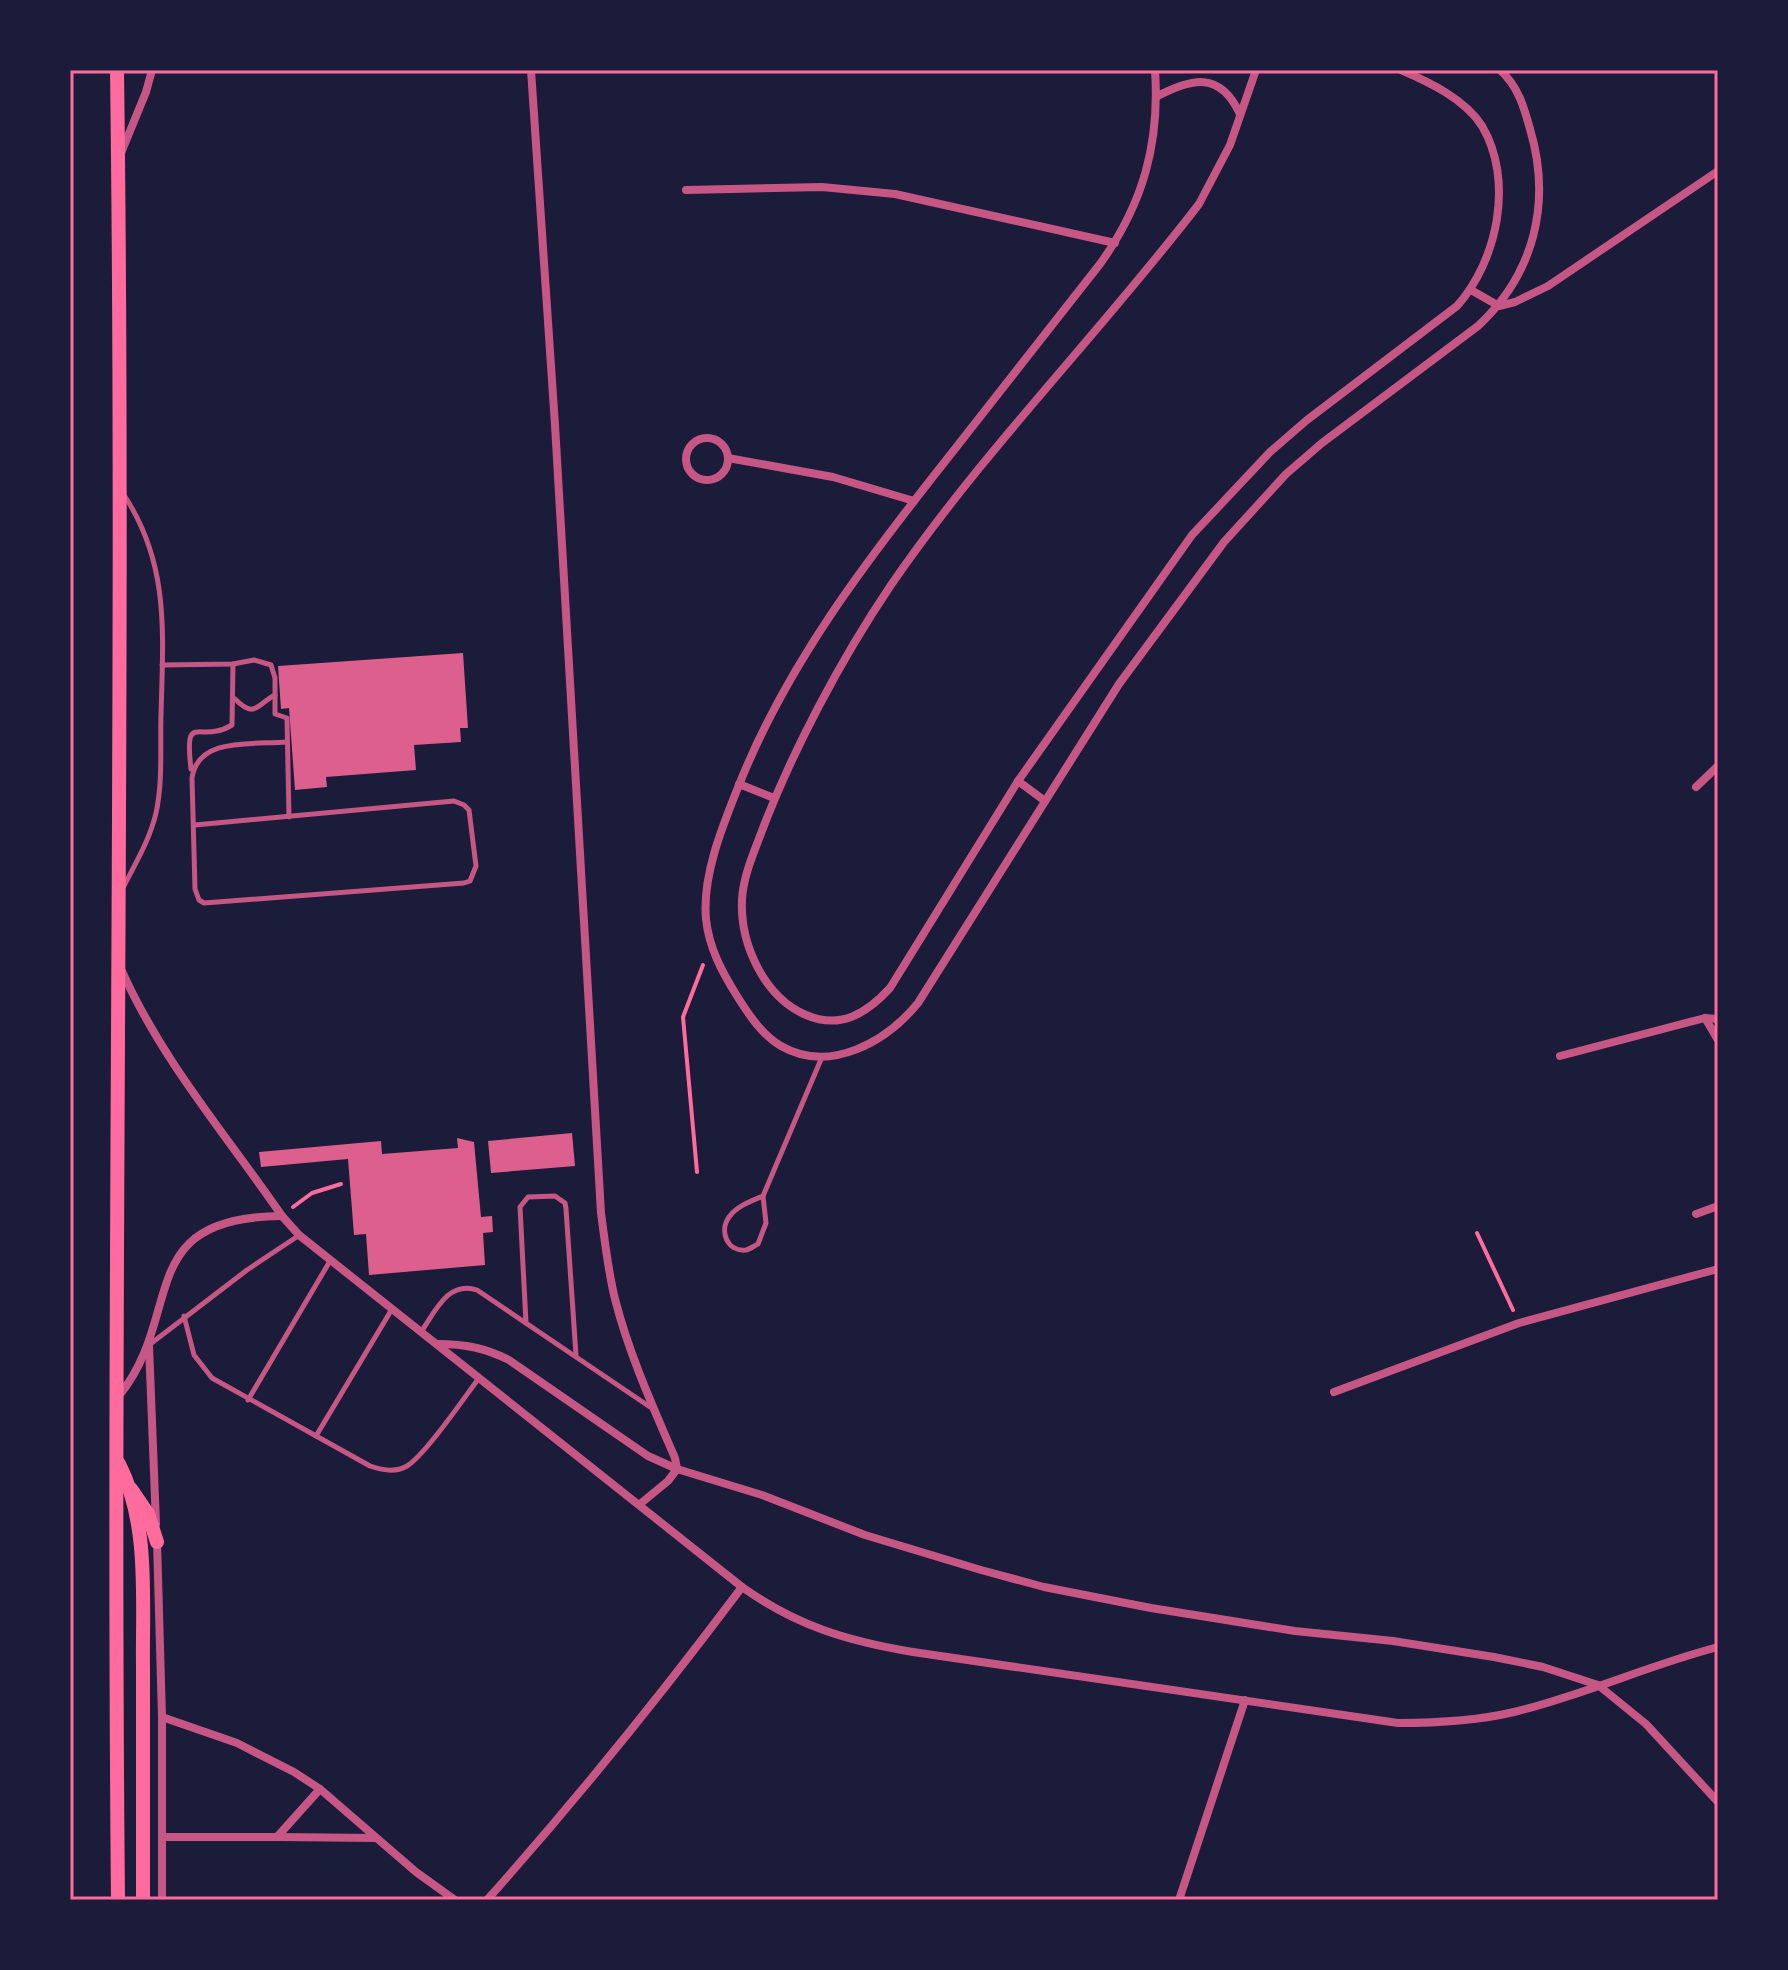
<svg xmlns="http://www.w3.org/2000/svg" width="1788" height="1970" font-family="'Nunito Sans',sans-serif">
<rect width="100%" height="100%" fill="#1b1b3a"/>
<g fill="#dd5f8e">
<path d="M463 653 468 728H460L461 742 414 745 416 770 326 777 327 787 295 790 289 708 281 709 278 666Z"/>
<path d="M572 1133 575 1166 491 1173 488 1141Z"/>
<path d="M457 1138 474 1142 481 1217 492 1216 493 1232 483 1233 485 1265 369 1275 366 1234 354 1235 348 1159 261 1167 259 1152 381 1141 382 1154 458 1148Z"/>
</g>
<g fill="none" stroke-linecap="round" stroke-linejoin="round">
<g stroke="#ff6b9d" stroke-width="4">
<path d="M697 1172 683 1017 703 965"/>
<path d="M293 1207 312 1193 341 1184"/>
<path d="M1477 1233 1513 1310"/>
</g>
<g stroke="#c65784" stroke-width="5">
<path d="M162 665 233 664 254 660 271 665 275 678V714L287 718 289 817"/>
<path d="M235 699C255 719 256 705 275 695"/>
<path d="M191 769C184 709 199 745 232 725L233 664"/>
<path d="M195 825 454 801 464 805 469 810 476 866 470 881 464 883 204 903 199 900 195 889 192 778C198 736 255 745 287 742"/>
<path d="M124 886C136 862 150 839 156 813 163 781 160 747 161 715 163 634 170 565 124 495"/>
<path d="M763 1196C751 1201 737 1206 729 1217 719 1231 727 1252 746 1250 750 1249 754 1246 758 1244L766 1223 763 1196 822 1057"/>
<path d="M184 1316 194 1355 212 1378 370 1466C382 1470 395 1473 407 1466 425 1455 464 1398 479 1378"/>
<path d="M526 1323 520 1207 528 1197 555 1196 565 1203 566 1209 576 1355"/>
<path d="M421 1332C435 1312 448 1280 477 1290L653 1409"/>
<path d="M149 1345 247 1270 298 1236"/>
<path d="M248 1400 330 1261"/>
<path d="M316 1436 392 1309"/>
</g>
<g stroke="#c65784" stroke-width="8">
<path d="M531 70 555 425 601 1213C605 1242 608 1271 615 1299 629 1354 653 1407 675 1458L677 1469 668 1481 640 1504"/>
<path d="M1155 70C1160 144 1143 204 1100 264 1049 329 998 394 947 459 867 560 787 664 739 785 723 825 702 875 706 919 709 948 722 972 737 996 749 1015 762 1035 781 1046 830 1074 886 1042 918 1003L1119 684 1224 542 1286 474 1322 443 1478 326C1534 274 1552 203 1530 129 1524 107 1518 86 1500 70"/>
<path d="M1256 70 1230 145 1199 204C1100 333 983 451 891 585 841 659 791 753 760 836 752 857 743 878 742 900 740 944 764 997 806 1015 841 1030 867 1013 890 988L1018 781 1192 535 1270 452 1307 420 1457 306C1498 260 1514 180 1482 126 1465 99 1429 82 1401 70"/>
<path d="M1156 97C1192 78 1220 71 1240 114"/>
<path d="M121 153 146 92 152 70"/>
<path d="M686 190 822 187 895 194 1115 243"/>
<path d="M1471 290 1499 306 1515 302 1548 286 1718 171"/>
<circle cx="707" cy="459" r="21"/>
<path d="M728 458 833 477 914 501"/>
<path d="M1018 781 1045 801"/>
<path d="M739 784 774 798"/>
<path d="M1696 787 1718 766"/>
<path d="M122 971C162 1061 227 1136 282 1216L299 1235 742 1587C797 1626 847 1641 913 1652L1398 1723C1437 1723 1476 1721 1514 1712 1584 1695 1649 1665 1718 1647"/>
<path d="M1705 1018 1718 1040"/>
<path d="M1560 1056 1705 1018 1718 1019"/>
<path d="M1696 1214 1718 1206"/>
<path d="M438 1344C465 1344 485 1348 509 1360L648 1456 677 1469 762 1495 865 1535 981 1570 1044 1587 1151 1608 1295 1631 1393 1641 1494 1657 1543 1667 1598 1685 1646 1724 1718 1802"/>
<path d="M149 1345 156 1524"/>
<path d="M1334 1392 1519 1323 1718 1269"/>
<path d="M118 1397C186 1315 131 1217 282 1216"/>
<path d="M157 1541 162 1717V1900"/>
<path d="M162 1717 237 1743 294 1772 320 1789 416 1872 455 1900"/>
<path d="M162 1837H277L320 1789"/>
<path d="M278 1837 375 1838"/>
<path d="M487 1900C577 1799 661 1695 742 1587"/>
<path d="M1179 1900 1245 1700"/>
</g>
<g stroke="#ff6b9d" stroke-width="14">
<path d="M117 70C125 680 112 1290 118 1900"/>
<path d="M119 1464C150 1524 142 1602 143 1668 143 1745 143 1823 143 1900"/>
<path d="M131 1489 148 1514 157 1542"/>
</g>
</g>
<rect width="1788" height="1970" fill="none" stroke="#1b1b3a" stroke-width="144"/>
<rect x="72" y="72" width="1644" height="1826" fill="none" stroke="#ff6b9d" stroke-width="3"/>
</svg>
